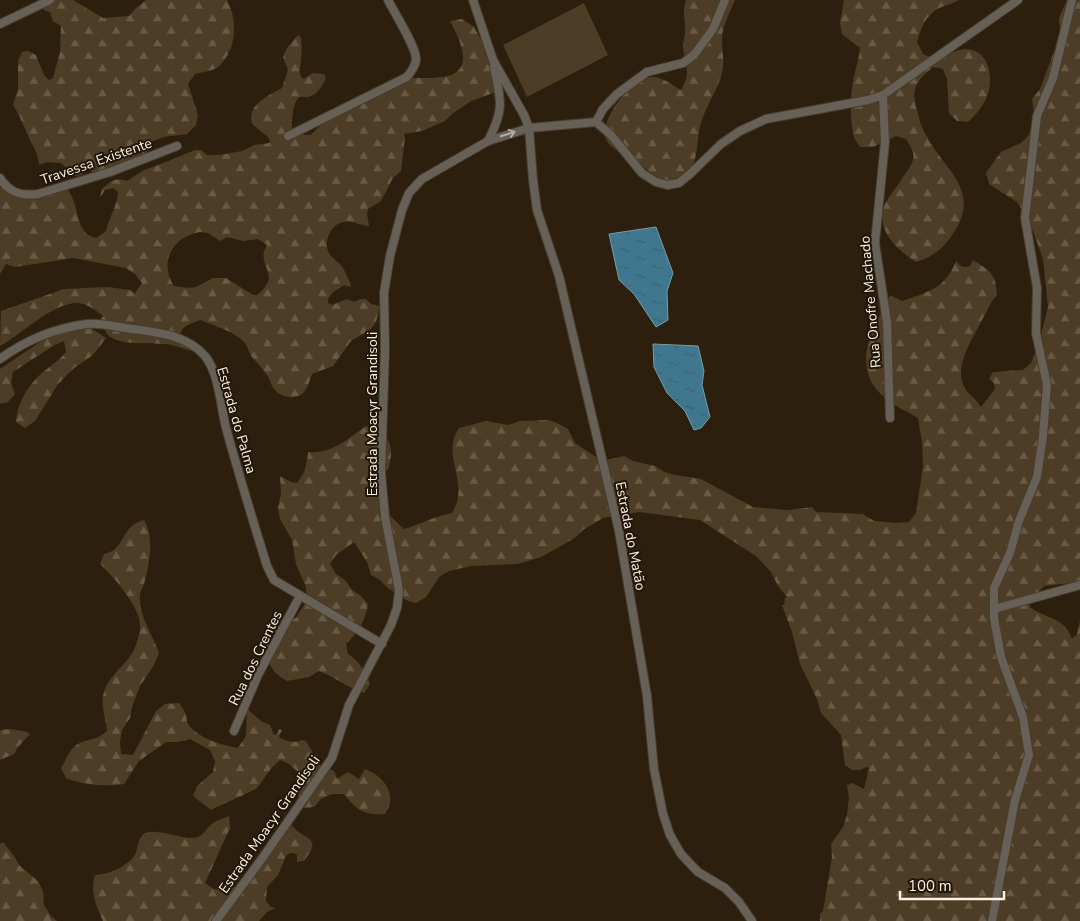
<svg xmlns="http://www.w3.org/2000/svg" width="1080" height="921" font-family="'Nunito Sans',sans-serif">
<defs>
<pattern id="forest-firs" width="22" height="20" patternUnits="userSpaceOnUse" patternTransform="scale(1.25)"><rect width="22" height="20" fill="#4d3d26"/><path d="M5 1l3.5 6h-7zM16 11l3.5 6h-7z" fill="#685a46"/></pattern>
<pattern id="water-ripples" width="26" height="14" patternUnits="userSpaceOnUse" patternTransform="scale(1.25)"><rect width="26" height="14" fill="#3f788e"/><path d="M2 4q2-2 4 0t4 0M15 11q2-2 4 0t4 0" fill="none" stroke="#45606a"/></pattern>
</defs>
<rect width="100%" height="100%" fill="#2c1f0e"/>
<g fill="url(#forest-firs)" fill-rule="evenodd">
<path d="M40 0H73L103 18 129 16 136 8 146 0H227C238 20 237 51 218 67 213 71 202 72 195 74L188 84 198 115 196 125 187 134 164 137 150 142 152 146C139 163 113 166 95 175L92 173 90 167H87L82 175 75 176 61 163 47 162 39 165C38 152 34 149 29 138 24 126 20 116 13 105L18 89V61L22 52 28 51 36 55 44 75 49 80 53 78 60 52 61 26 53 21 50 12C42 10 41 8 40 0Z"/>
<path d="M686 0H735C730 12 722 26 722 39 722 51 725 61 722 73 717 92 705 107 700 126 695 146 701 177 671 180 658 181 651 172 641 165 633 160 612 150 607 141 597 122 630 80 650 77 662 76 671 84 681 90 692 73 685 65 683 47 683 41 686 33 685 27 685 16 682 12 686 0Z"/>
<path d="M844 0H959C952 4 946 5 939 8 925 16 921 28 917 42L923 54C926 55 930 57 934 57 942 58 949 54 956 51 977 44 990 59 990 79 991 96 980 111 968 122L957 121 949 113 947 79 943 69 933 67C927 72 921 77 917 84 913 92 914 101 917 110 919 118 921 127 926 135 943 169 982 190 954 232 946 246 932 258 916 262 899 251 878 233 883 210 885 200 896 189 901 180 905 174 911 167 913 160 915 152 910 146 906 139L896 136 873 147H860C858 144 855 140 854 137 850 123 850 96 853 82 855 70 859 60 860 48L842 34 840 23Z"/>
<path d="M1067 0H1080V582L1044 586 1029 601 1030 607C1047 620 1064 616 1072 639L1077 634 1080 621V921H820V914L823 911 832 857 831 844 843 827 847 815 849 797 847 785 852 783 864 789 869 768 867 767 860 770H852L845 765 841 735 821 713 817 699 800 664 792 632 782 605H784L785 598 787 597 778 586 771 572 756 556 700 520 639 512 603 518 583 530 575 538 541 557 528 561 517 564 471 566 449 571 439 577 426 597 416 603 406 600 388 588 380 580 371 575 367 562 354 542 336 555 330 564 336 574 345 580 352 590 361 596 368 604C366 620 358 632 346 644L348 654C360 662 365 671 370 684L364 693C348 688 335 677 319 671L309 677 287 681C267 669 272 664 262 647 270 633 280 621 296 618L307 600 306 587 296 564 292 540 280 519 278 508 281 494 280 476 291 482 297 483C305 474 307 463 308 452 333 454 347 439 366 426 388 433 395 443 389 467 387 472 382 476 381 481 380 486 381 495 382 501 384 512 396 521 404 529 420 525 434 516 452 513 471 483 440 456 459 428L486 421 508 425 520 421 549 420 559 424 568 429 575 443 602 461 624 456 633 461 655 466 664 472 675 475 701 479 753 507 788 510 812 507 816 512 863 514 874 521 896 523 909 522 916 513 923 466 922 442 918 418C907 411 894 406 885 398 848 366 874 328 890 295L902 301C928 292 945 289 956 261 961 267 963 268 970 266L973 260C990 271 996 273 997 295 990 302 988 310 983 318 974 337 951 368 966 390 971 397 975 397 981 407L995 389 994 383 989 379 993 372 1023 370 1031 363 1040 339 1048 307 1043 259 1033 231 1017 202 989 184 986 173 1001 152 1021 143 1029 135 1034 114 1032 99 1040 89 1055 49 1060 31 1059 18Z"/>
<path d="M462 19 474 27 491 57 496 92 471 101 452 114 445 121 422 131 404 134 405 138 401 171 393 178 381 201 368 209 367 214 369 226C360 226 352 219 343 222 330 225 323 242 329 253 331 258 337 261 340 264 345 270 348 278 351 285L350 287 344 285 332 293 328 299V303L332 305 347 299 354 302 361 299H366L371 304 380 306 376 322 371 329 351 341 333 366 312 374C310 378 309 384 307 388 300 401 282 399 274 389 271 386 270 379 267 375 263 369 257 363 252 357 249 353 248 346 243 341 233 331 214 326 201 320 192 323 182 325 180 335L194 351C185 350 179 346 171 345 153 341 123 347 109 336 104 332 103 323 101 318L104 316C95 310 86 302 75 303 50 305 22 334 0 346L1 311 64 289 108 287 130 290 135 293 142 283 135 274 126 268 73 258 16 267 6 264 0 274V174L10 182 21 195 67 187C69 192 72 197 74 202 79 216 78 234 96 238L106 231C109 218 118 204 118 192L113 188 105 190 100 198 102 189C111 181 114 177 127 181L144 170 166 162 195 150H201L207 155H219L242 151 254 145 269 143 270 141 268 137 252 124C246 105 268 96 282 88L288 70 283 57 287 48 298 35 301 38C302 45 302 52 301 60 301 67 298 70 301 77L304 79 313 73 324 74 326 78C323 85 317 95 308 97 305 98 303 96 300 97 293 99 291 124 292 130L305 135H311L324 121 403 79C416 77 429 79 442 77 477 73 460 40 450 21ZM200 232 208 233 220 241 227 237 244 241 258 239 267 245C254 266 284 274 257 295H253L226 278H213L196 287 189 288 174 286C158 262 173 236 200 232Z"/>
<path d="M88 326 106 338 93 355 74 368 58 384 35 421 25 428 16 422C17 404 28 385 42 373 50 366 59 361 66 352L64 341 53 346 13 372 11 383 15 394 8 402 0 404V369L55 332Z"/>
<path d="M144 520C155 539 149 565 144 584 143 588 140 591 140 595 138 615 153 635 159 653L154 665 140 686 132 707 130 718 122 730 120 741 121 754 133 755 156 711 165 704 179 703C181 706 184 709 185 713 187 716 186 721 188 724 199 739 222 745 238 748L246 736 247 709 261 721 270 725 274 735 277 734 279 729 282 730 279 736 280 738C287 741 294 744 302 740L306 741 320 765 334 771 337 779 348 772 359 779 365 769C378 774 392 786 390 802 390 806 387 810 385 814 365 816 356 810 344 794H332L321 799 314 807 300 808 297 784V771L289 764 280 760C268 770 266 777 257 788 255 790 218 806 211 810L193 796 197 786 213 772 215 761 210 750 190 739 178 742H166L139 761 124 784C108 787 82 785 66 778L61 768C65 762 69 751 74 747 84 738 95 742 107 731 106 719 100 704 104 692 109 676 122 668 131 655 136 647 140 635 140 625 140 607 113 576 100 564L104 554C108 553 113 551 115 549 127 537 125 525 144 520Z"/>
<path d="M11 729 27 732 30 734 18 747 14 754 0 760V730Z"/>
<path d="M229 816 230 828 205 883 214 889 236 887 244 879 256 860 266 854 282 832 291 825C306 842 323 836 304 861L297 862V855L294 853H290L286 856 278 875 267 887 266 901 271 907 276 908 267 912 259 921H103C96 906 90 891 95 875 109 874 127 867 135 855 139 847 136 840 144 834 156 827 179 839 194 838 204 837 207 826 215 822 219 819 225 818 229 816Z"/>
<path d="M3 842 14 856 20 866 38 881 43 891 44 905 51 916 57 921H0V844Z"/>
</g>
<path fill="#4d3d26" d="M584 3 608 55 527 97 503 45Z"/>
<g fill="url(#water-ripples)" stroke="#779da9">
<path d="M656 227 673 273 667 291 668 320 656 327 634 294 619 280 609 234Z"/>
<path d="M653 344 698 346 704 371 702 385 710 417 701 428 694 430 685 411 667 393 654 367Z"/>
</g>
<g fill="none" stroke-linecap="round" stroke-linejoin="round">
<defs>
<g id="street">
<path d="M473 0 493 60 524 115 529 128 533 180 537 210 559 276 619 531 647 696 654 769 663 814 670 835 681 854 698 872 725 888 739 902 752 921"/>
<path d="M0 24 50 0"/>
<path d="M883 95 885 142 875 243 887 322 890 418"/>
<path d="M596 122 603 109 617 94 647 72 683 63 694 55 713 29 725 0"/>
<path d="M288 136 407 77C411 72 415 67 416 60 417 48 394 12 388 0"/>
<path d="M488 141C505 108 501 101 494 67"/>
<path d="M0 178C9 193 22 196 38 194L110 172 177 146"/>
<path d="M0 359C26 340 55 328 87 324 99 323 113 326 125 328 153 332 185 333 205 356 219 373 221 408 226 428 239 475 253 521 267 566L274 580 382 644"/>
<path d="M994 609 1080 585"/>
<path d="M234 731 258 675 300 596"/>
<path d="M216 921 261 860 332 758 349 705 391 625 397 608 399 590 385 517 381 472 385 350 384 293 390 256 402 210 409 193 422 179 488 141 529 128 596 122 611 135 642 173 656 182 667 185 679 183 690 174 721 144 740 131 766 119 868 100 883 95 1018 0"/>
<path d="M992 921 1015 800 1029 755 1023 717 1001 657 994 618V588L1010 553 1019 521 1037 477 1043 436 1047 385 1036 333 1037 288 1025 218 1037 116 1053 78 1072 0"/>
</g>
</defs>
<use href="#street" stroke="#493d2d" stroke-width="10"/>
<use href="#street" stroke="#666057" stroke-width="8"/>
</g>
<defs><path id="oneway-shaft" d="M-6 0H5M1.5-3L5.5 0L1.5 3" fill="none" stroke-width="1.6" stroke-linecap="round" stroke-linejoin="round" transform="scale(1.25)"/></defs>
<use stroke="#b0aaa0" href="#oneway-shaft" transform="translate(508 134) rotate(-17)"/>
<g text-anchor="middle" stroke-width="4" stroke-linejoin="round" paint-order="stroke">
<g font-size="14" fill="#fbf3e8" stroke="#221606">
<text transform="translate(96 161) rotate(-19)" y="5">Travessa Existente</text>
<text transform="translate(870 302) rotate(-95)" y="5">Rua Onofre Machado</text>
<text transform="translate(372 414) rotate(-90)" y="5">Estrada Moacyr Grandisoli</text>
<text transform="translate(237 420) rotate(74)" y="5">Estrada do Palma</text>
<text transform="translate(631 536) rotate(79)" y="5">Estrada do Matão</text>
<text transform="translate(255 658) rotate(-64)" y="5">Rua dos Crentes</text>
<text transform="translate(269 824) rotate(-55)" y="5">Estrada Moacyr Grandisoli</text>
</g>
</g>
<path d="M900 891v8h104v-8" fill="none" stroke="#fbf3e8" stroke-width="2.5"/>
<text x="908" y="891" font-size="15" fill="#fbf3e8" stroke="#221606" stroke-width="4" paint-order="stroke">100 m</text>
</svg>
